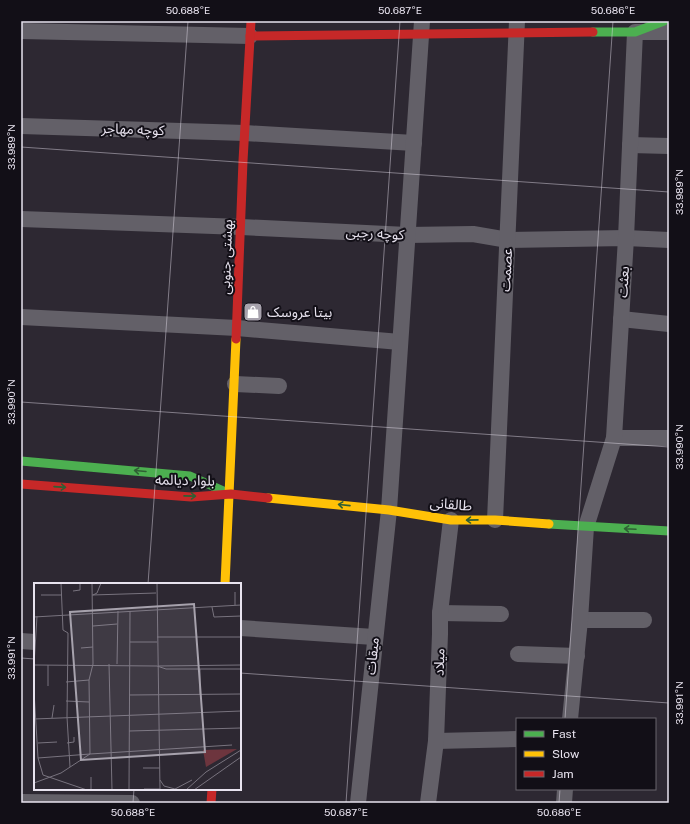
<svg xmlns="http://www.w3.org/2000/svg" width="690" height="824" font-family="'Public Sans','Noto Sans Arabic',sans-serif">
<rect width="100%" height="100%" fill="#2d2832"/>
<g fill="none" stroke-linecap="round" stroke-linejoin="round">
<g stroke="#636068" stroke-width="16">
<path d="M21 31 250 36"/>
<path d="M21 126 245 133 414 143"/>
<path d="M630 145 669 146"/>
<path d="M21 219 241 227 407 235 473 234 508 240 626 238 669 240"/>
<path d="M21 317 237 328 400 342"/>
<path d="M621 319 669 324"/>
<path d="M235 384 279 386"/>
<path d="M614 438H669"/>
<path d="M495 520 517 21"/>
<path d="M440 613 501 614"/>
<path d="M580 620H644"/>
<path d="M240 628 374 637"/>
<path d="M21 641 35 642"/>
<path d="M518 654 577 656"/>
<path d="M570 719 580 620 586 527 614 438 626 238 635 32H669"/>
<path d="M436 741 517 739"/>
<path d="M21 802 132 803"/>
<path d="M358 803 389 510 422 21"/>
<path d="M428 803 436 741 440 634V613L451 520"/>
<path d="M564 803 565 789"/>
</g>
<g stroke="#4caf50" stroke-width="9">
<path d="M593 32H635L664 21"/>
<path d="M21 461 190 476 228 493"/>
<path d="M549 524 669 531"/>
</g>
<g stroke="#ffc107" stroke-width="9">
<path d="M268 498 389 510 451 520H495L549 524"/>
<path d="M225 584 236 339"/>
</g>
<g stroke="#c62828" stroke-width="9">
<path d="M250 36 593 32"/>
<path d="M236 339 243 161 251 21"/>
<path d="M21 484 191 497 231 494 268 498"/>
<path d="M211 803 212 789"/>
</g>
</g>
<defs><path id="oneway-shaft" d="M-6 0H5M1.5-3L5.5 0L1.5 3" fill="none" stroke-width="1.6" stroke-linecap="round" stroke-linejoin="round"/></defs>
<g stroke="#2f5f34">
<use href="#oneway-shaft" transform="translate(140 471) rotate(-175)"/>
<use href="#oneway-shaft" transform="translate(60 487) rotate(4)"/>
<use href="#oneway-shaft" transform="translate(190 496) rotate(1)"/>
<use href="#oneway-shaft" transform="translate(344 505) rotate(-174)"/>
<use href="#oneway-shaft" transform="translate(472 520) rotate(179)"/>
<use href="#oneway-shaft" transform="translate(630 529) rotate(-177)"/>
</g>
<path fill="none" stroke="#e8e3ef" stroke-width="1" stroke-opacity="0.45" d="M21 147 669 192M21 402 669 447M148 584 188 21M21 658 35 659M240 673 669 703M565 719 613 21M133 803 134 789M346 803 400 21M559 803 560 789"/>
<defs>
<symbol id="shop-square" viewBox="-11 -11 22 22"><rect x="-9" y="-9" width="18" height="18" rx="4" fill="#a7a2ad" stroke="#120f17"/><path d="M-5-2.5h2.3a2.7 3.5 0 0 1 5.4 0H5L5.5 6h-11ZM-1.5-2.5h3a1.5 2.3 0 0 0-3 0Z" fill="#fff"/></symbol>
</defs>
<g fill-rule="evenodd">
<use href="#shop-square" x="242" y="301" width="22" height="22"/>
</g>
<g text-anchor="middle" stroke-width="4" stroke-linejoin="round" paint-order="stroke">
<g font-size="14" fill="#e8e3ef" stroke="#120f17">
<text transform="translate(133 129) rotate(2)" y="5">کوچه مهاجر</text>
<text transform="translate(375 233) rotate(3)" y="5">کوچه رجبی</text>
<text transform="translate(226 257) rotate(-88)" y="5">بهشتی جنوبی</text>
<text transform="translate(506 270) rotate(-87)" y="5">عصمت</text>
<text transform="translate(623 282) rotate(-86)" y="5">بعثت</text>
<text transform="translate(185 480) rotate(1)" y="5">بلوار دیالمه</text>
<text transform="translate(451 504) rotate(5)" y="5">طالقانی</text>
<text transform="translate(372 656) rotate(-84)" y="5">میقات</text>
<text transform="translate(439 662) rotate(-88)" y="5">میلاد</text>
</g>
<g font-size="14" fill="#e8e3ef" stroke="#120f17" text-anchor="start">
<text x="267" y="317">بیتا عروسک</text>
</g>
</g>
<g transform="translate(34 583)">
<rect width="207" height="207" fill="#2d2832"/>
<path d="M203 166 172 184 169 167Z" fill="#6d353e"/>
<path fill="none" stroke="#78737e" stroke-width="1" d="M27 0 29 47 34 50 33 134 36 184M123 0 126 207M39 8 46 7V0M201 9V22M7 12H27M58 12 122 10M59 12 63 10 67 0M178 24 180 34 207 33M0 34 207 22M59 43 83 41M123 54H207M96 59H123M47 65 59 64M75 81 78 207M83 81 84 28M0 82 3 33M0 82 123 83M14 82V103M123 83 132 86H207M124 83 207 82M32 99 55 97M0 108 4 175 9 192 53 207M95 112 207 111M166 112V86M32 118 55 119M18 135 20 122M0 136 207 128M95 148 207 145M4 160 23 159M33 160 40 159V154M4 175 56 171 55 97 59 81 58 0M109 185H126M126 197 130 203 141 206 158 197M0 200 27 190 56 171 198 162M110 206H126M57 207V194M95 207 96 28M152 207 172 189 207 167M160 207 207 174"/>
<path fill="#a7a2ad" fill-opacity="0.15" stroke="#a7a2ad" stroke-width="2" d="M160 21 171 169 47 177 36 29Z"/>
<rect width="207" height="207" fill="none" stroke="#e8e3ef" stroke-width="2"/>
</g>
<rect width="690" height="824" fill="none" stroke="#120f17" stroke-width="44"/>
<rect x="516" y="718" width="140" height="72" fill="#120f17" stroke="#68646d"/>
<rect x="524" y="731" width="20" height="6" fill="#4caf50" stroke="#68646d"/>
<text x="552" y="738" font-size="12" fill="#e8e3ef">Fast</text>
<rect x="524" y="751" width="20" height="6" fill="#ffc107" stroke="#68646d"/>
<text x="552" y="758" font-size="12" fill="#e8e3ef">Slow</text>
<rect x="524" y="771" width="20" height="6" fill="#c62828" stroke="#68646d"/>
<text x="552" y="778" font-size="12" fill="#e8e3ef">Jam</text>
<rect x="22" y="22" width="646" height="780" fill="none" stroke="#e8e3ef" stroke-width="1.5"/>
<g font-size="10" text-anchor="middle" fill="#e8e3ef">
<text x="188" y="14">50.688°E</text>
<text x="400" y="14">50.687°E</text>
<text x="613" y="14">50.686°E</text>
<text transform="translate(11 147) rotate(-90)" y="4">33.989°N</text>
<text transform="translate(679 192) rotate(-90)" y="4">33.989°N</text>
<text transform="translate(11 402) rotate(-90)" y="4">33.990°N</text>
<text transform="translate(679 447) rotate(-90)" y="4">33.990°N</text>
<text transform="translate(11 658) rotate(-90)" y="4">33.991°N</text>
<text transform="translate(679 703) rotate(-90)" y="4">33.991°N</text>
<text x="133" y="816">50.688°E</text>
<text x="346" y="816">50.687°E</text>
<text x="559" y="816">50.686°E</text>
</g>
</svg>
